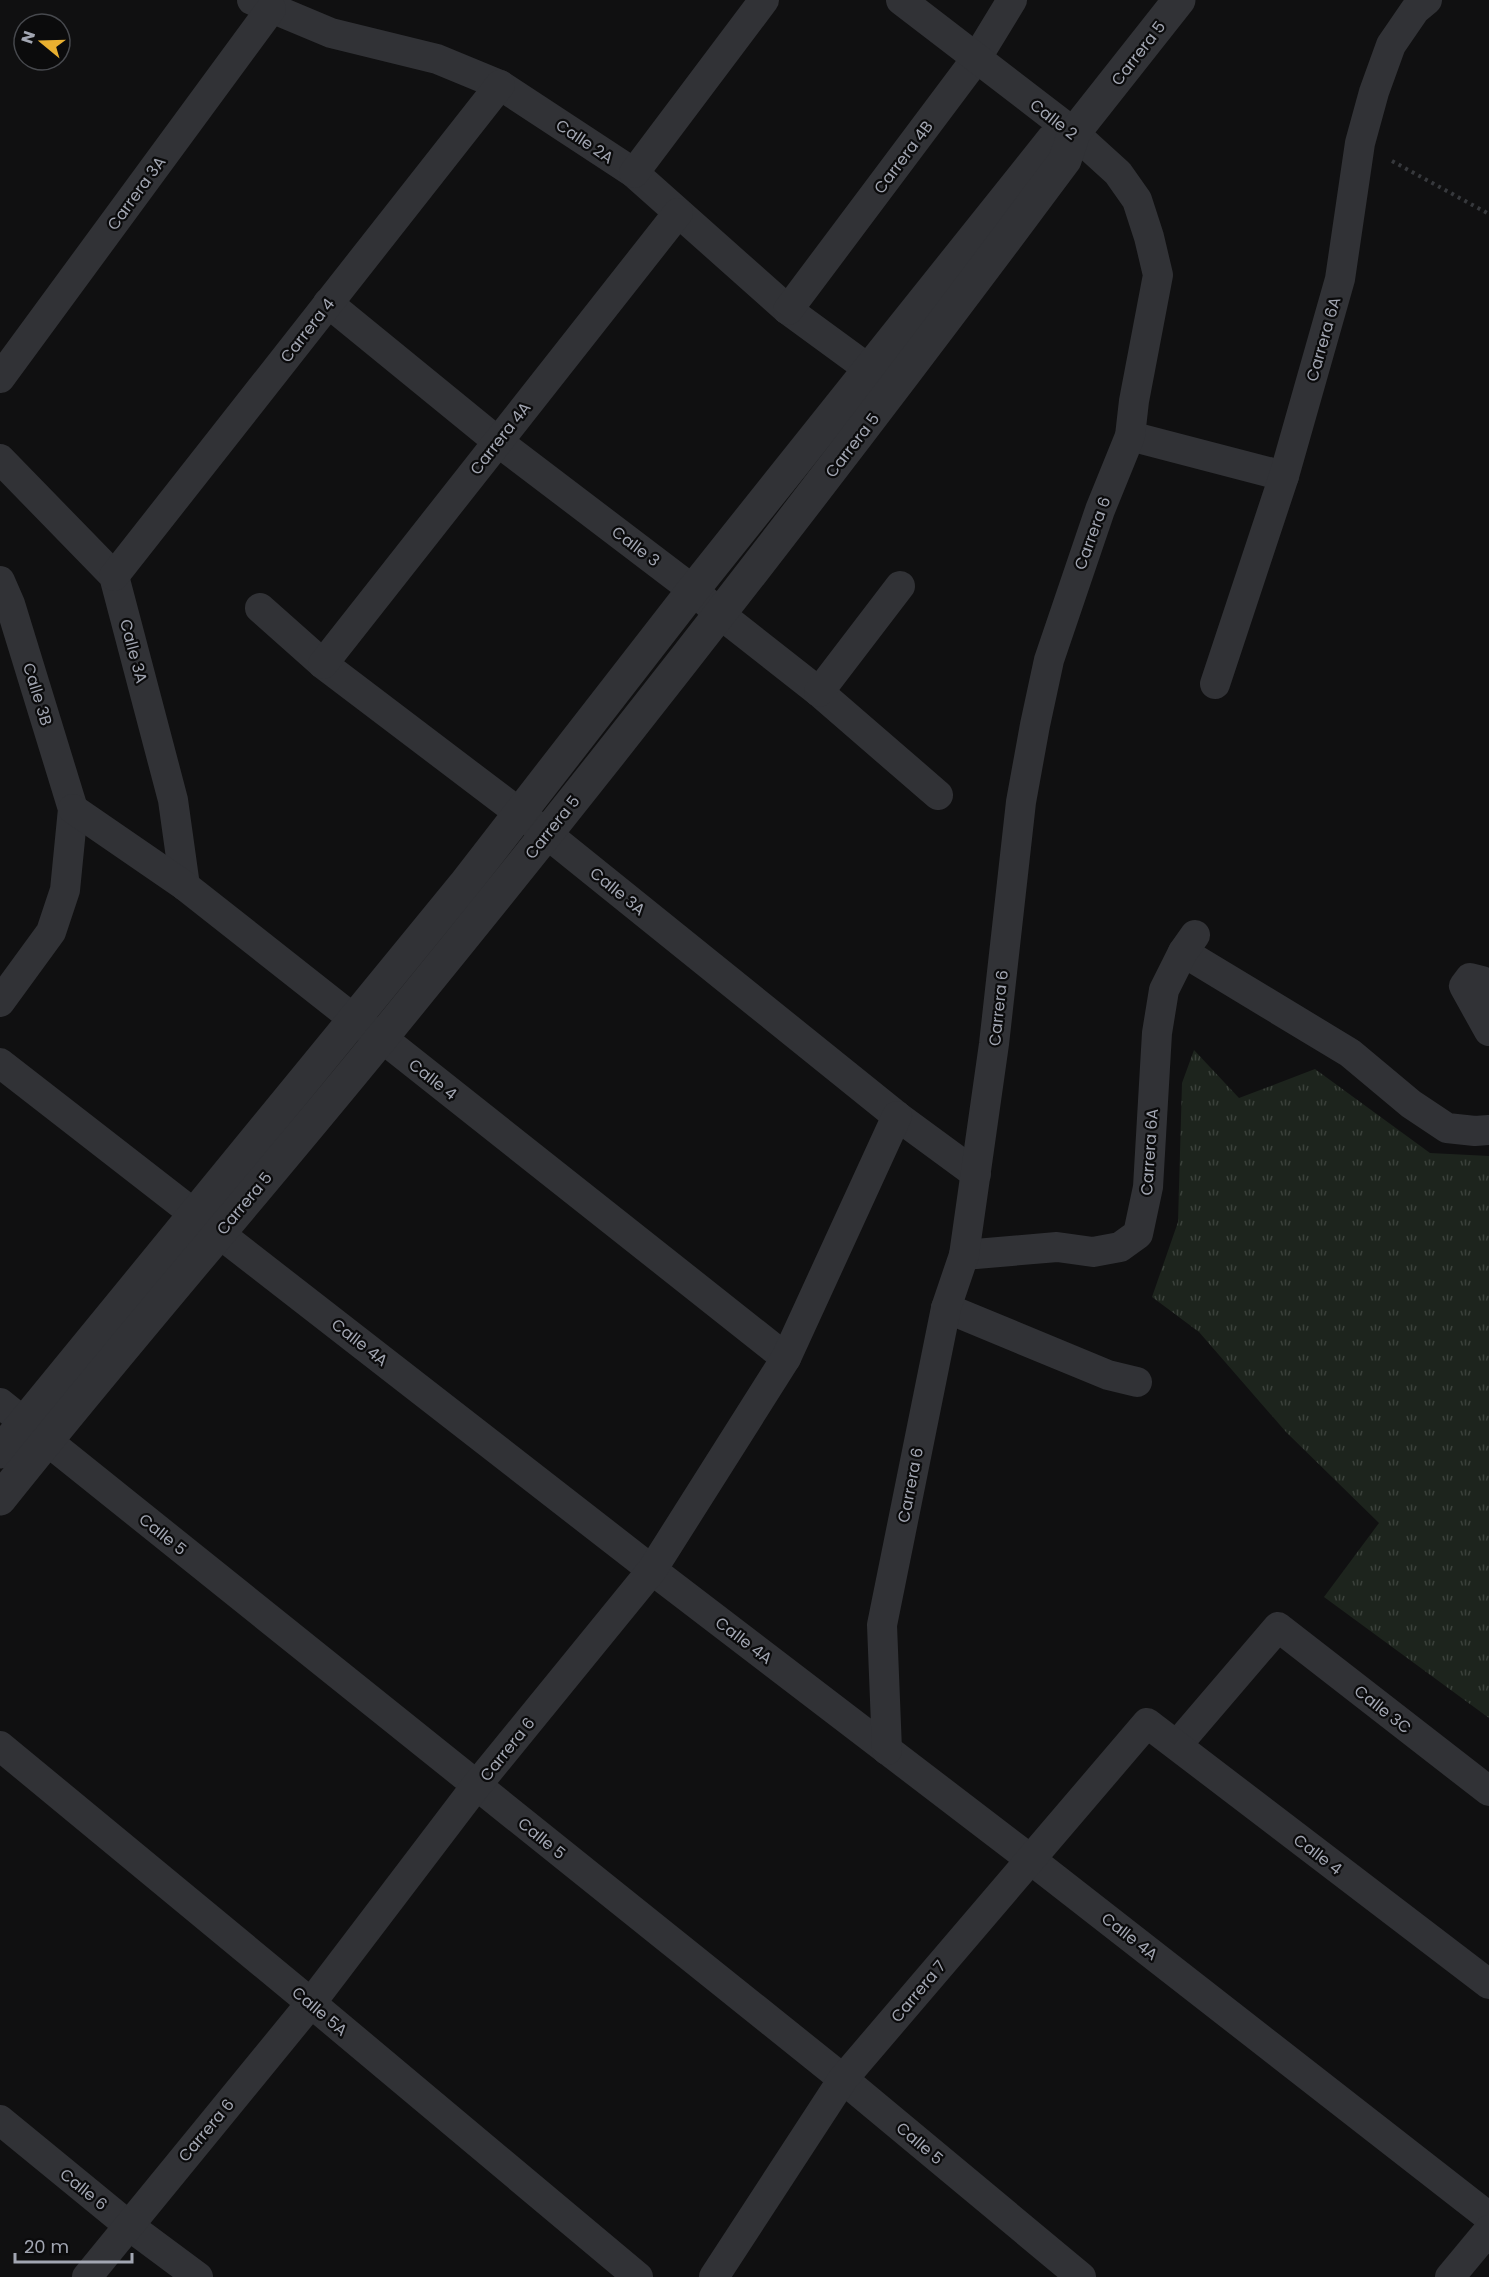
<svg xmlns="http://www.w3.org/2000/svg" width="1489" height="2277" font-family="Poppins,sans-serif">
<defs>
<pattern id="grass-tufts" width="24" height="20" patternUnits="userSpaceOnUse" patternTransform="scale(1.5)"><rect width="24" height="20" fill="#1d241d"/><path d="M3 7l-1-3M5 7V3M7 7l1-3M15 17l-1-3M17 17v-4M19 17l1-3" fill="none" stroke="#3b413b"/></pattern>
</defs>
<rect width="100%" height="100%" fill="#101011"/>
<path fill="url(#grass-tufts)" d="M1194 1050 1239 1098 1315 1069 1430 1153 1489 1156V1718L1324 1597 1379 1523 1286 1432 1199 1332 1152 1297 1178 1222 1182 1083Z"/>
<g fill="none" stroke-linecap="round" stroke-linejoin="round">
<path stroke="#37393d" stroke-width="4" stroke-dasharray="3 4.5" stroke-linecap="butt" d="M1392 161 1489 214"/>
<g stroke="#313236" stroke-width="30">
<path d="M252 0 331 33 437 59 500 85 634 173 788 310 870 370"/>
<path d="M634 173 764 0"/>
<path d="M328 303 497 441 693 590 721 615 819 692 938 795"/>
<path d="M788 310 976 59 1012 0"/>
<path d="M0 378 271 9"/>
<path d="M1130 436 1284 476"/>
<path d="M0 459 114 576 173 800 185 886"/>
<path d="M114 576 500 85"/>
<path d="M0 581 10 604 73 809 65 890 51 932 0 1002"/>
<path d="M260 608 323 664 547 834 897 1116 976 1174"/>
<path d="M323 664 678 213"/>
<path d="M1215 684 1284 476 1340 279 1360 143 1374 92 1391 45 1415 10 1427 0"/>
<path d="M819 692 900 586"/>
<path d="M73 809 185 886 355 1020 382 1038 786 1358"/>
<path d="M1183 952 1350 1053 1411 1104 1447 1128 1475 1131 1489 1130"/>
<path d="M1489 989 1482 981 1470 978 1464 986 1489 1031"/>
<path d="M0 1063 652 1570 1030 1859 1489 2217"/>
<path d="M964 1255 1057 1247 1093 1252 1120 1247 1138 1234 1148 1187 1157 1033 1164 990 1183 952 1195 935"/>
<path d="M946 1308 1108 1375 1137 1382"/>
<path d="M0 1403 843 2079 1081 2277"/>
<path d="M1177 1745 1278 1627 1489 1791"/>
<path d="M0 1746 311 2003 638 2277"/>
<path d="M887 1750 882 1625 946 1308 964 1255 994 1044 1021 802 1035 725 1049 660 1100 510 1130 436 1134 401 1158 275 1149 237 1137 200 1118 173 1074 133 901 0"/>
<path d="M0 2120 128 2225 198 2277"/>
<path d="M87 2277 311 2003 476 1786 652 1570 786 1358 897 1116"/>
<path d="M714 2277 843 2079 1147 1723 1489 1984"/>
<path d="M1450 2277 1489 2230"/>
</g>
<g stroke="#313236" stroke-width="33">
<path d="M0 1452 464 885 693 590 1053 139 1063 136"/>
<path d="M0 1499C125 1342 257 1191 384 1035 618 749 844 457 1065 160L1074 133 1179 0"/>
</g>
</g>
<g text-anchor="middle" stroke-width="4.5" stroke-linejoin="round" paint-order="stroke">
<g font-size="16" fill="#a2a6b2" stroke="#0b0b0c">
<text transform="translate(1138 53) rotate(-52)" y="6">Carrera 5</text>
<text transform="translate(1054 119) rotate(38)" y="6">Calle 2</text>
<text transform="translate(585 141) rotate(34)" y="6">Calle 2A</text>
<text transform="translate(903 157) rotate(-53)" y="6">Carrera 4B</text>
<text transform="translate(136 193) rotate(-54)" y="6">Carrera 3A</text>
<text transform="translate(307 330) rotate(-52)" y="6">Carrera 4</text>
<text transform="translate(1323 339) rotate(-74)" y="6">Carrera 6A</text>
<text transform="translate(500 438) rotate(-52)" y="6">Carrera 4A</text>
<text transform="translate(852 445) rotate(-52)" y="6">Carrera 5</text>
<text transform="translate(1092 533) rotate(-70)" y="6">Carrera 6</text>
<text transform="translate(636 546) rotate(37)" y="6">Calle 3</text>
<text transform="translate(134 651) rotate(75)" y="6">Calle 3A</text>
<text transform="translate(38 694) rotate(73)" y="6">Calle 3B</text>
<text transform="translate(552 827) rotate(-51)" y="6">Carrera 5</text>
<text transform="translate(618 891) rotate(39)" y="6">Calle 3A</text>
<text transform="translate(998 1008) rotate(-84)" y="6">Carrera 6</text>
<text transform="translate(433 1079) rotate(38)" y="6">Calle 4</text>
<text transform="translate(1149 1152) rotate(-86)" y="6">Carrera 6A</text>
<text transform="translate(244 1203) rotate(-50)" y="6">Carrera 5</text>
<text transform="translate(360 1342) rotate(38)" y="6">Calle 4A</text>
<text transform="translate(910 1485) rotate(-79)" y="6">Carrera 6</text>
<text transform="translate(163 1534) rotate(39)" y="6">Calle 5</text>
<text transform="translate(744 1640) rotate(37)" y="6">Calle 4A</text>
<text transform="translate(1383 1709) rotate(38)" y="6">Calle 3C</text>
<text transform="translate(507 1749) rotate(-51)" y="6">Carrera 6</text>
<text transform="translate(542 1838) rotate(39)" y="6">Calle 5</text>
<text transform="translate(1318 1854) rotate(37)" y="6">Calle 4</text>
<text transform="translate(1130 1936) rotate(38)" y="6">Calle 4A</text>
<text transform="translate(918 1991) rotate(-50)" y="6">Carrera 7</text>
<text transform="translate(320 2011) rotate(40)" y="6">Calle 5A</text>
<text transform="translate(206 2130) rotate(-50)" y="6">Carrera 6</text>
<text transform="translate(920 2143) rotate(40)" y="6">Calle 5</text>
<text transform="translate(84 2189) rotate(39)" y="6">Calle 6</text>
</g>
</g>
<g transform="translate(42 42) rotate(289)"><circle r="28" fill="#0b0b0c" stroke="#47494e" stroke-width="1.5"/>
<path d="M0-4.5L10 22L0 15L-10 22Z" fill="#e9b030"/>
<text y="-9" font-size="16" font-weight="bold" text-anchor="middle" fill="#a2a6b2">N</text>
</g>
<path d="M15 2253v9h117v-9" fill="none" stroke="#a2a6b2" stroke-width="3"/>
<text x="24" y="2253" font-size="18" fill="#a2a6b2" stroke="#0b0b0c" stroke-width="4.5" paint-order="stroke">20 m</text>
</svg>
